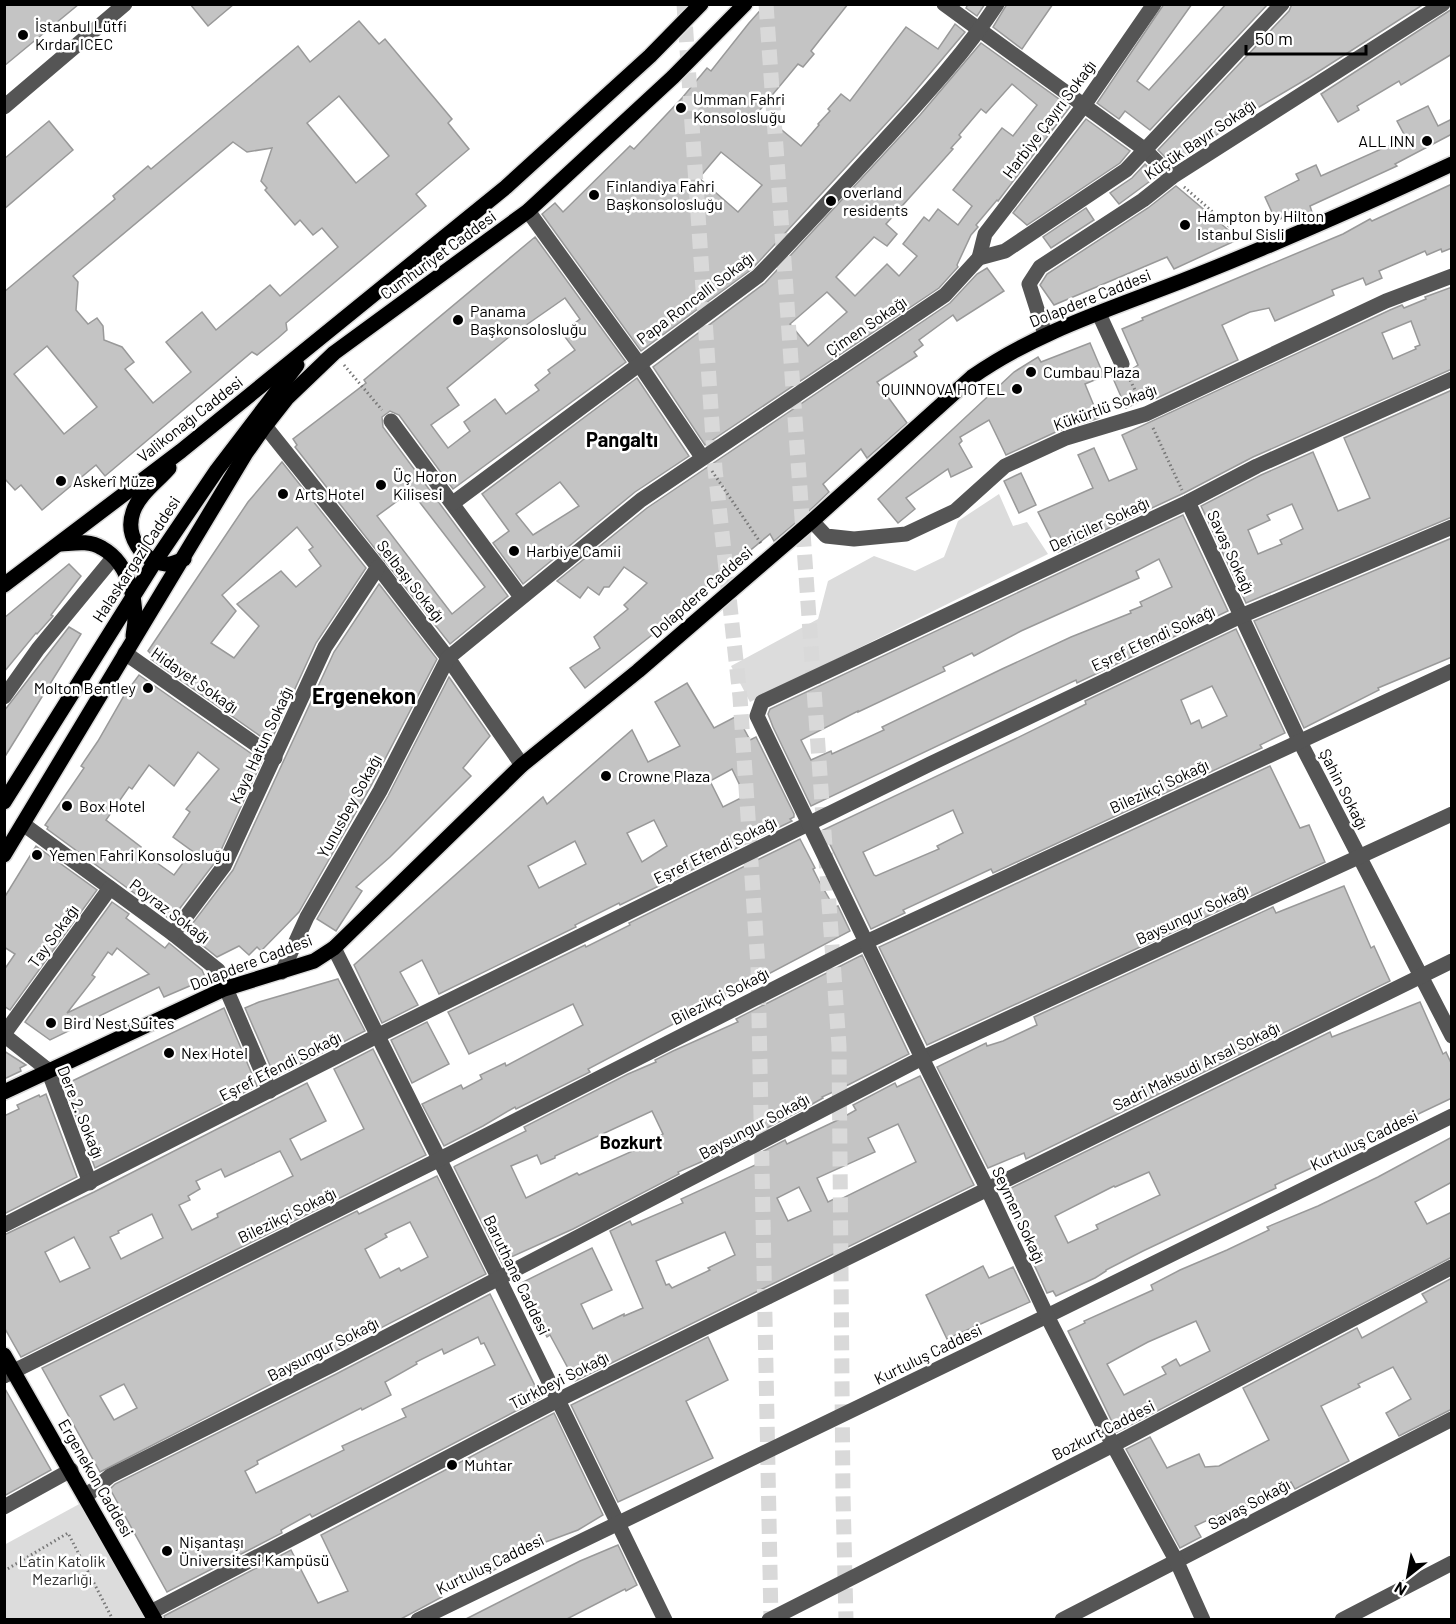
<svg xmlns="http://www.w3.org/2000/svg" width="1456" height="1624" font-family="Barlow,sans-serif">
<rect width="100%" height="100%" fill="#fff"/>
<g fill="#dcdcdc">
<path d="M999 494 1013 526 1027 522 1048 554 750 702 731 666 818 619 828 581 874 556 915 571 944 557 958 521Z"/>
<path d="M83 1502 146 1619H5L4 1545Z"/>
</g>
<g fill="#c4c4c4" stroke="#999" stroke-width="1.5" fill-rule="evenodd">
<path d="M4 4H79L4 66Z"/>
<path d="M190 4H234L208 26Z"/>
<path d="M766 4H848L811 51 814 54 803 67 798 64 759 111 801 146 819 125 818 124 830 111 828 109 841 94 850 101 906 27 938 49 955 24 965 32 906 102 752 269 641 351 542 214 555 203 563 212 630 146 634 149 682 98 707 68 711 71 749 23ZM721 152 762 185 738 212 699 178Z"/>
<path d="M968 4H985L977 16 966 8Z"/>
<path d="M1007 4H1053L1022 49 993 27Z"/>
<path d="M1164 4H1192L1137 81 1149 90 1226 4H1268L1150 130 1125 111 1119 119 1097 103Z"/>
<path d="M1292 4H1424L1310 77 1244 116 1173 165 1158 150 1289 11Z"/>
<path d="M1452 9V54L1401 85 1399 81 1357 106 1359 110 1338 122 1321 94Z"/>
<path d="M359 21 379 44 385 39 452 119 448 123 469 149 416 194 426 206 286 323 287 330 278 338 257 355 252 352 105 476 96 465 42 510 21 485 15 490 4 478V292L115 199 113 196 148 166 151 169 298 46 310 62ZM339 96 389 156 356 183 307 123ZM233 142 247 152 272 148 261 181 267 188 265 190 295 225 300 220 313 235 322 228 338 247 280 296 270 285 216 330 202 312 166 342 191 372 153 403 125 369 134 362 122 347 104 340 103 326 97 318 88 324 76 310 78 282 73 276ZM47 346 97 407 64 434 14 374Z"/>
<path d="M981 43 1070 107 998 201 997 200 976 225 978 227 971 235 957 265 958 267 939 288 705 445 653 367 765 283 920 115ZM1012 84 1037 105 1013 136 1002 128 953 190 972 206 958 225 938 209 929 221 924 217 903 244 917 256 899 276 887 264 855 296 836 277 874 237 887 246 897 234 886 224 953 149 951 148 961 137 959 135 981 109 986 113ZM827 292 847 312 808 346 790 324Z"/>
<path d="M1428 106 1438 126 1452 119V134L1395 164 1397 166 1310 206 1312 212 1296 219 1293 213 1276 221 1265 197 1299 180 1296 174 1316 165 1321 176 1406 138 1397 121Z"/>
<path d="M1086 119 1130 151 1120 163 1027 225 1013 213Z"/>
<path d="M49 121 73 150 4 209V159Z"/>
<path d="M1145 164 1157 176 1119 204 1110 193 1132 178Z"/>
<path d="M1452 184V248L1442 252 1441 249 1427 255 1425 251 1416 255 1379 271 1382 278 1366 285 1363 278 1332 290 1334 295 1275 321 1269 308 1250 312 1222 325 1238 360 1153 400 1152 396 1126 408 1112 376 1119 373H1126L1138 365 1122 329 1143 320 1142 318 1343 234 1370 219 1372 221Z"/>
<path d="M1176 186 1239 239 1174 269 1167 257 1054 305 1040 285 1047 274 1148 208Z"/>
<path d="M1086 208 1094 220 1051 248 1043 237Z"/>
<path d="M535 237 626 362 453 489 399 415 390 411 382 417 383 427 508 596 450 644 295 447 297 445 293 439 366 383 364 380ZM565 298 580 319 562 333 575 350 548 370 550 373 535 385 539 390 506 414 495 399 464 422 470 431 448 448 431 425 459 405 447 388 509 337ZM411 491 485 587 452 614 377 516Z"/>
<path d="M987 268 1004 291 957 321 953 315 919 340 923 345 914 352 917 356 877 382 907 423 867 458 861 449 823 484 829 492 806 514 774 541 770 534 668 618 670 620 653 636 652 635 585 688 570 668 600 648 594 637 628 609 624 605 647 583 624 567 609 587H604L599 595 588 587 580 598 557 581 647 508 950 303 977 274Z"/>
<path d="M1452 287V369L1253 457 1184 493 1058 552 1038 512 1093 488 1078 455 1094 448 1109 481 1137 469 1122 435 1390 310 1402 305 1404 308 1426 299 1425 297ZM1411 321 1420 345 1415 347 1416 349 1393 359 1382 333Z"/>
<path d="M1090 343 1104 376 1085 384 1099 418 1058 431 1006 455 989 420 960 437 962 441 959 444 972 467 951 477 948 469 906 498 915 509 898 523 878 499 1014 372 1038 357 1041 362Z"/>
<path d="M637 378 689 456 635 492 523 584 493 543 509 531 482 494ZM560 482 579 506 533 535 516 514Z"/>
<path d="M1452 390V517L1246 603 1201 506 1261 475 1313 452 1338 511 1370 498 1344 438ZM1292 504 1303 529 1280 540 1282 544 1258 554 1248 530 1270 520 1267 515Z"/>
<path d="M282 462 366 568 316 643 270 743 151 659 153 656 148 651 248 502ZM297 527 313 547 309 550 321 566 296 587 281 571 237 604 259 626 234 658 211 643 236 611 222 595Z"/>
<path d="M1021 473 1036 505 1019 513 1004 481Z"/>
<path d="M1183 515 1228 611 1077 683 1076 680 811 806 773 727 768 714 770 709ZM1159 559 1172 587 1140 602 1142 606 1130 611 1131 613 1071 637 1002 669 882 727 884 730 832 754 831 751 811 760 801 740 858 711V712L945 671 943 667 972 653 974 656 1021 631 1139 578 1136 571Z"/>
<path d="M1452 538V657L1378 688 1379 690 1304 728 1254 621Z"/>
<path d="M69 564 81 576 51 615 53 616 37 634 36 633 4 672V618Z"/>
<path d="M379 584 437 659 371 786 299 912 261 951 257 947 249 955 239 946 217 957 186 932 233 870 334 652Z"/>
<path d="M69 627 81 634 4 758V711Z"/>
<path d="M1236 629 1285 733 1260 745 1262 748 993 873 991 869 903 910 905 913 871 929 823 830 1015 739 1086 704 1085 701ZM1212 686 1227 716 1202 728 1199 720 1191 724 1181 700ZM953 810 963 833 937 846 939 849 876 876 874 875 863 852Z"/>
<path d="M139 675 262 761 216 861 171 920 47 829 48 827 45 825 84 768 81 766 98 741 125 694ZM198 752 219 769 186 809 190 812 173 837 192 851 174 875 139 850 141 847 106 820 129 787 132 789 149 765 174 786Z"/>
<path d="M449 677 490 736 463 768 471 776 390 857 356 887 362 891 336 931 317 919 388 796Z"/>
<path d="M687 683 714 728 737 716 750 740 756 737 794 814V817L790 819 792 821 620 905 619 903 575 925 576 927 439 994 422 960 400 972 418 1005 382 1023 354 965 543 797 547 804 632 730 648 762 680 746 655 702ZM732 769 745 796 723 807 710 781ZM654 820 667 846 642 862 627 833ZM575 841 586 864 539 888 528 866Z"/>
<path d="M1270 766 1300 828 1309 825 1325 862 927 1045 879 947Z"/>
<path d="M800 839 815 868 813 869 819 881 834 907 838 906 850 931 588 1069 590 1072 516 1109 515 1107 483 1126 444 1146 422 1104 461 1085 463 1089 482 1079 480 1075 505 1063 506 1066 583 1025 573 1004 469 1054 448 1012 585 945 586 947 630 925 629 923Z"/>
<path d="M36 846 97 890 10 1010 4 1006V970L15 954 4 947V898Z"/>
<path d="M1344 886 1371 948 1374 946 1390 981 1026 1159 1024 1153 988 1168 937 1067 986 1043 987 1046 1003 1041 1037 1025 1034 1017 1273 907 1276 913Z"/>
<path d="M112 902 129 914 126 918 165 948 169 943 202 970 206 979 164 997 159 987 50 1040 25 1022ZM117 948 149 974 67 1013 95 977 92 975 108 952 112 955Z"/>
<path d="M862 955 909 1054 844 1087 822 1097 823 1098 807 1107 710 1158 678 1172 679 1174 573 1229 511 1257 513 1260 503 1265 454 1167 455 1166 526 1131 524 1127 628 1074 656 1062 655 1060 673 1051 738 1022 736 1019ZM652 1111 663 1134 634 1148 635 1150 579 1175 577 1173 526 1198 511 1166 537 1155 541 1164 555 1158V1156Z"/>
<path d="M338 979 365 1031 275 1077 245 1008 259 1002Z"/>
<path d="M1420 1002 1443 1054 1446 1052 1452 1065V1098L1353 1145 1354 1148 1275 1185 1276 1188 1143 1251 1106 1270V1271L1095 1278 1056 1296 1053 1291 1047 1293 1031 1258 1035 1256 1022 1231 1021 1232 1003 1192 1330 1032 1332 1037ZM1149 1172 1160 1195 1096 1225 1098 1229 1068 1243 1055 1216 1114 1186 1115 1187Z"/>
<path d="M224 1008 257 1086 95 1168 64 1085Z"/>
<path d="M427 1022 449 1064 412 1083 391 1040Z"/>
<path d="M373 1049 426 1155 21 1357 4 1327V1235L94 1192 307 1083 326 1121 290 1139 301 1160 364 1129 334 1069ZM280 1151 293 1176 217 1214 218 1217 192 1230 179 1205 190 1200 188 1196 200 1189 196 1181 221 1169 225 1177ZM152 1214 163 1238 121 1259 110 1237 119 1233 118 1231ZM74 1237 90 1268 60 1282 45 1252Z"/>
<path d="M4 1051 26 1065 20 1068 21 1071 4 1079Z"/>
<path d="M920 1076 974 1185 575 1381 550 1335 547 1337 519 1284 592 1248 612 1290 581 1304 593 1329 624 1314V1316L643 1308 610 1231 630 1221 632 1225 683 1203 681 1199 762 1162 758 1154 785 1140 787 1144 840 1119 856 1110 853 1105 895 1083 897 1087ZM898 1124 916 1162 835 1202 834 1199 828 1202 817 1178 875 1152 868 1138ZM799 1187 811 1211 788 1221 777 1198ZM725 1232 735 1255 708 1268 710 1270 672 1288 669 1284 666 1285 656 1261Z"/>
<path d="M46 1094 77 1177 4 1214V1116L19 1109 17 1105 39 1095 40 1097Z"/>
<path d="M1452 1137V1182L1415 1202 1427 1224 1452 1212V1257L1117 1432 1068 1331 1085 1323 1084 1321 1153 1290 1151 1285 1180 1270 1227 1250 1269 1230 1267 1227 1318 1206 1378 1177ZM1196 1321 1210 1351 1180 1366 1176 1359 1162 1367 1166 1374 1124 1395 1107 1364 1148 1342Z"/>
<path d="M437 1176 486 1274 100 1472 42 1368 357 1211 359 1214ZM410 1222 428 1257 401 1271 399 1268 380 1278 365 1249 387 1237 385 1234ZM124 1384 137 1408 114 1420 100 1396Z"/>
<path d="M983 1266 989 1278 1013 1267 1030 1302 947 1339 926 1295Z"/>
<path d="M1452 1278V1409L1399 1436 1386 1413 1411 1399 1393 1367 1358 1384 1360 1387 1321 1406 1349 1461 1295 1489 1291 1482 1242 1509 1240 1505 1195 1526 1201 1537 1180 1548 1126 1449 1150 1437 1167 1468 1199 1454 1205 1467 1219 1466 1269 1440 1243 1388 1357 1328 1362 1338 1427 1302 1422 1294Z"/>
<path d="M490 1294 541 1398 312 1517 310 1514 281 1530 282 1533 167 1592 110 1489 115 1484 336 1374ZM478 1337 481 1344 484 1343 495 1365 402 1409 406 1417 342 1446 344 1450 256 1493 245 1471 258 1464 257 1461 361 1408 362 1410 391 1395 385 1382 417 1364 416 1362 442 1349 444 1354Z"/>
<path d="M708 1337 728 1380 686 1401 713 1458 618 1502 571 1405Z"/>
<path d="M4 1387 51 1470 4 1496Z"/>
<path d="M554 1413 603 1515 578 1530 543 1543 485 1575 483 1570 439 1592 442 1597 399 1620H165L164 1616 291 1550 318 1603 348 1591 321 1535Z"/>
<path d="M618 1545 637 1585 626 1591 625 1589 565 1620H464L580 1561Z"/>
</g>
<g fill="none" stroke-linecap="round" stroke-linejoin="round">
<g stroke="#d9d9d9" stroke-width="15" stroke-dasharray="15 8" stroke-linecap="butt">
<path d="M684 4 715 469 740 697 758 967 771 1620"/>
<path d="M766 4 839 1046 843 1496 846 1620"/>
</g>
<defs>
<g id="major">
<path d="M169 468C157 482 139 494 133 512 125 535 141 561 166 564 172 565 178 561 184 559"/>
<path d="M61 544C75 543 89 540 102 548 131 564 139 607 133 636"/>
<path d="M4 585 181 451 506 187 650 56 701 4"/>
<path d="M4 802 156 560 217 470 297 365"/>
<path d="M4 855 246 453 265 426 287 398 334 353 528 211 673 77 745 4"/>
<path d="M4 1092 224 989 314 961 334 948 522 765 638 671 812 521 972 377C1039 330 1117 307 1192 277 1280 242 1366 204 1452 164"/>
<path d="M4 1355 155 1620"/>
</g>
</defs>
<use href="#major" stroke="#dbdbdb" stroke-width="18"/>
<g stroke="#777" stroke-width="3" stroke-dasharray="1.5 3" stroke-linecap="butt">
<path d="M1184 187 1245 240"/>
<path d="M344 365 382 410"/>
<path d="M1128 376 1140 400"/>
<path d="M1153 428 1182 490"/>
<path d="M712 471 762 545"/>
<path d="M4 1571 68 1533 113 1620"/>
</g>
<g stroke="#555" stroke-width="15">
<path d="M944 4 1144 149 1172 177"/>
<path d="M4 107 125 4"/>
<path d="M528 211 639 364 702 457"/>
<path d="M979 258 985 234 1085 104 1154 4"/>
<path d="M1099 314 1122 364"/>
<path d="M1045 334 1029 284 1040 267 1143 200 1172 177 1443 4"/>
<path d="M391 421 521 597"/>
<path d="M265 426 378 567 448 658 522 765"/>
<path d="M1188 502 1299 740 1452 1036"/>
<path d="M453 503 758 276C801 232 842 187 883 142 923 98 964 54 997 4"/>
<path d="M812 521 826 536 854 539 906 534 955 511 1005 466 1066 438 1146 414 1386 301 1452 276"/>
<path d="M125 653 275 758"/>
<path d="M4 697 38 649 113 558"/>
<path d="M23 824 173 934 218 970 270 1091"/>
<path d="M173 934 224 866 325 647 378 567"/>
<path d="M334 948 499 1279 665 1620"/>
<path d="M282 972 307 917 380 791 448 658 641 500 945 295 979 258 1005 251 1126 170 1282 4"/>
<path d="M4 1034 110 888"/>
<path d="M4 1035 48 1070 90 1183"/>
<path d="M4 1225 379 1035 930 764 1241 616 1452 527"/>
<path d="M4 1376 440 1159 866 942 1452 671"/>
<path d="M86 1496 110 1476 332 1365 922 1058 1452 814"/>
<path d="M4 1507 71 1470"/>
<path d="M151 1612 558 1400 1452 961"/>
<path d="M418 1620 1047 1316 1452 1116"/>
<path d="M769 1620 1113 1445 1452 1267"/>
<path d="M1062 1620 1452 1419"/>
<path d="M1203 1620 1177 1562 1113 1445 1047 1316 987 1188 922 1058 757 716 762 702 1188 502 1257 466 1452 379"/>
<path d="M1342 1620 1452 1563"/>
</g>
<use href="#major" stroke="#000" stroke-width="15"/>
</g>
<g fill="#000" stroke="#fff" stroke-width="2">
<circle cx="23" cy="35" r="6"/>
<circle cx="681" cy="108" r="6"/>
<circle cx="1427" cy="141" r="6"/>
<circle cx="594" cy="195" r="6"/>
<circle cx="831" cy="201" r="6"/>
<circle cx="1185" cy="225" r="6"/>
<circle cx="458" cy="320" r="6"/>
<circle cx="1031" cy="372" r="6"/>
<circle cx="1017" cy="389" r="6"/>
<circle cx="61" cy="481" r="6"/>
<circle cx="381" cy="485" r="6"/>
<circle cx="283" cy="494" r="6"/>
<circle cx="514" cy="551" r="6"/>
<circle cx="148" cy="688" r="6"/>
<circle cx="606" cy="776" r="6"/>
<circle cx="67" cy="806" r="6"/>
<circle cx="37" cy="855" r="6"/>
<circle cx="51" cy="1023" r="6"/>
<circle cx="169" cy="1053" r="6"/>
<circle cx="452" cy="1465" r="6"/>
<circle cx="167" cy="1551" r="6"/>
</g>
<g text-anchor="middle" stroke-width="5" stroke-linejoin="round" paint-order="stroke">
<g font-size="16" fill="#000" stroke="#fff" text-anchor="start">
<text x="35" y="32">İstanbul Lütfi<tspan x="35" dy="18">Kırdar ICEC</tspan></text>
<text x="693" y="105">Umman Fahri<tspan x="693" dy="18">Konsolosluğu</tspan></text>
<text x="1415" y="147" text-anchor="end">ALL INN</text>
<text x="606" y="192">Finlandiya Fahri<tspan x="606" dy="18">Başkonsolosluğu</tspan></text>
<text x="843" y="198">overland<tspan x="843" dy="18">residents</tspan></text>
<text x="1197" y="222">Hampton by Hilton<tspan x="1197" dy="18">Istanbul Sisli</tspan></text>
<text x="470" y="317">Panama<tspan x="470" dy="18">Başkonsolosluğu</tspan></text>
<text x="1043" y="378">Cumbau Plaza</text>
<text x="1005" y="395" text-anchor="end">QUINNOVA HOTEL</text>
<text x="393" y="482">Üç Horon<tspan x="393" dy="18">Kilisesi</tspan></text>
<text x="73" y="487">Askerî Müze</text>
<text x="295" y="500">Arts Hotel</text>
<text x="526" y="557">Harbiye Camii</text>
<text x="136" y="694" text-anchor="end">Molton Bentley</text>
<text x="618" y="782">Crowne Plaza</text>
<text x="79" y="812">Box Hotel</text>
<text x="49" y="861">Yemen Fahri Konsolosluğu</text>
<text x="63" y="1029">Bird Nest Suites</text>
<text x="181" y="1059">Nex Hotel</text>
<text x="464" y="1471">Muhtar</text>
<text x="179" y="1548">Nişantaşı<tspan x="179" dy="18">Üniversitesi Kampüsü</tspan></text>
</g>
<g font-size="16" fill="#000" stroke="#fff">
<text transform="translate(1049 119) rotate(-53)" y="6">Harbiye Çayırı Sokağı</text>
<text transform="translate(1200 139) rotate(-34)" y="6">Küçük Bayır Sokağı</text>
<text transform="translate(438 255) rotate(-36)" y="6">Cumhuriyet Caddesi</text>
<text transform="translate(695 298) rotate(-37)" y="6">Papa Roncalli Sokağı</text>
<text transform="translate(1090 298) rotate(-22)" y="6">Dolapdere Caddesi</text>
<text transform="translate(866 326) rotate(-34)" y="6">Çimen Sokağı</text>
<text transform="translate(1105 407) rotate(-20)" y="6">Kükürtlü Sokağı</text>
<text transform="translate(190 419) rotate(-38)" y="6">Valikonağı Caddesi</text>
<text transform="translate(1099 524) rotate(-25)" y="6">Dericiler Sokağı</text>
<text transform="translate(1231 552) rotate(65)" y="6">Savaş Sokağı</text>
<text transform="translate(136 559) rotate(-57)" y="6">Halaskargazi Caddesi</text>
<text transform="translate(411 581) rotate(52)" y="6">Selbaşı Sokağı</text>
<text transform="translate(701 592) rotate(-41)" y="6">Dolapdere Caddesi</text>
<text transform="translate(1153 638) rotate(-25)" y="6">Eşref Efendi Sokağı</text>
<text transform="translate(195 680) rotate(35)" y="6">Hidayet Sokağı</text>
<text transform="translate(261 745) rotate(-65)" y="6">Kaya Hatun Sokağı</text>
<text transform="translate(1159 786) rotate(-25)" y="6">Bilezikçi Sokağı</text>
<text transform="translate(1344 789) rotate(63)" y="6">Şahin Sokağı</text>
<text transform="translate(349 806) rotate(-61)" y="6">Yunusbey Sokağı</text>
<text transform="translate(715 850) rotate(-26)" y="6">Eşref Efendi Sokağı</text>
<text transform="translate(170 911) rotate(37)" y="6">Poyraz Sokağı</text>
<text transform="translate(1192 914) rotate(-25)" y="6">Baysungur Sokağı</text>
<text transform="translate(53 936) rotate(-54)" y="6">Tay Sokağı</text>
<text transform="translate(251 962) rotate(-21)" y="6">Dolapdere Caddesi</text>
<text transform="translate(720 996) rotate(-27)" y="6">Bilezikçi Sokağı</text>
<text transform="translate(280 1066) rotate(-27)" y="6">Eşref Efendi Sokağı</text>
<text transform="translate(1196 1066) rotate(-26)" y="6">Sadri Maksudi Arsal Sokağı</text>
<text transform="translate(81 1112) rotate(68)" y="6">Dere 2. Sokağı</text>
<text transform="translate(754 1126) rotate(-28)" y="6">Baysungur Sokağı</text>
<text transform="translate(1364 1140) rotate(-26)" y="6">Kurtuluş Caddesi</text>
<text transform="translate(287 1215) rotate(-26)" y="6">Bilezikçi Sokağı</text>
<text transform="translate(1019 1215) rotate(65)" y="6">Seymen Sokağı</text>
<text transform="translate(517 1275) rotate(64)" y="6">Baruthane Caddesi</text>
<text transform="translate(323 1349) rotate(-27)" y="6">Baysungur Sokağı</text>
<text transform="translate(928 1354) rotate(-26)" y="6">Kurtuluş Caddesi</text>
<text transform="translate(559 1380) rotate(-27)" y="6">Türkbeyi Sokağı</text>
<text transform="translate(1103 1430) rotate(-27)" y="6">Bozkurt Caddesi</text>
<text transform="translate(96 1478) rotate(60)" y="6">Ergenekon Caddesi</text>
<text transform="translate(1249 1504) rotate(-28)" y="6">Savaş Sokağı</text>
<text transform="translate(490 1564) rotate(-26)" y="6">Kurtuluş Caddesi</text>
</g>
<g font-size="16" fill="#333" stroke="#fff">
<text x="62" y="1567">Latin Katolik<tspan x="62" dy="18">Mezarlığı</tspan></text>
</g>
<g font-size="18" font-weight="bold" fill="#000" stroke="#fff">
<text x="631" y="1149">Bozkurt</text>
</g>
<g font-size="20" font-weight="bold" fill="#000" stroke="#fff">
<text x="622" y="447">Pangaltı</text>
</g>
<g font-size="22" font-weight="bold" fill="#000" stroke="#fff">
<text x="364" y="704">Ergenekon</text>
</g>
</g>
<rect width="1456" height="1624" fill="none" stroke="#000000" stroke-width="12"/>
<g transform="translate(1408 1576) rotate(211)" stroke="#ffffff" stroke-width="4.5" paint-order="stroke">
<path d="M0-4.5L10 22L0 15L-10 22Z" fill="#000000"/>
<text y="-9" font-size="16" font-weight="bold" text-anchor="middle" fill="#000000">N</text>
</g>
<path d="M1246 45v9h120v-9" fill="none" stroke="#000000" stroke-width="3"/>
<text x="1255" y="45" font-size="18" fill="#000000" stroke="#ffffff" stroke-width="4.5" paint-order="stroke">50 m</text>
</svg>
